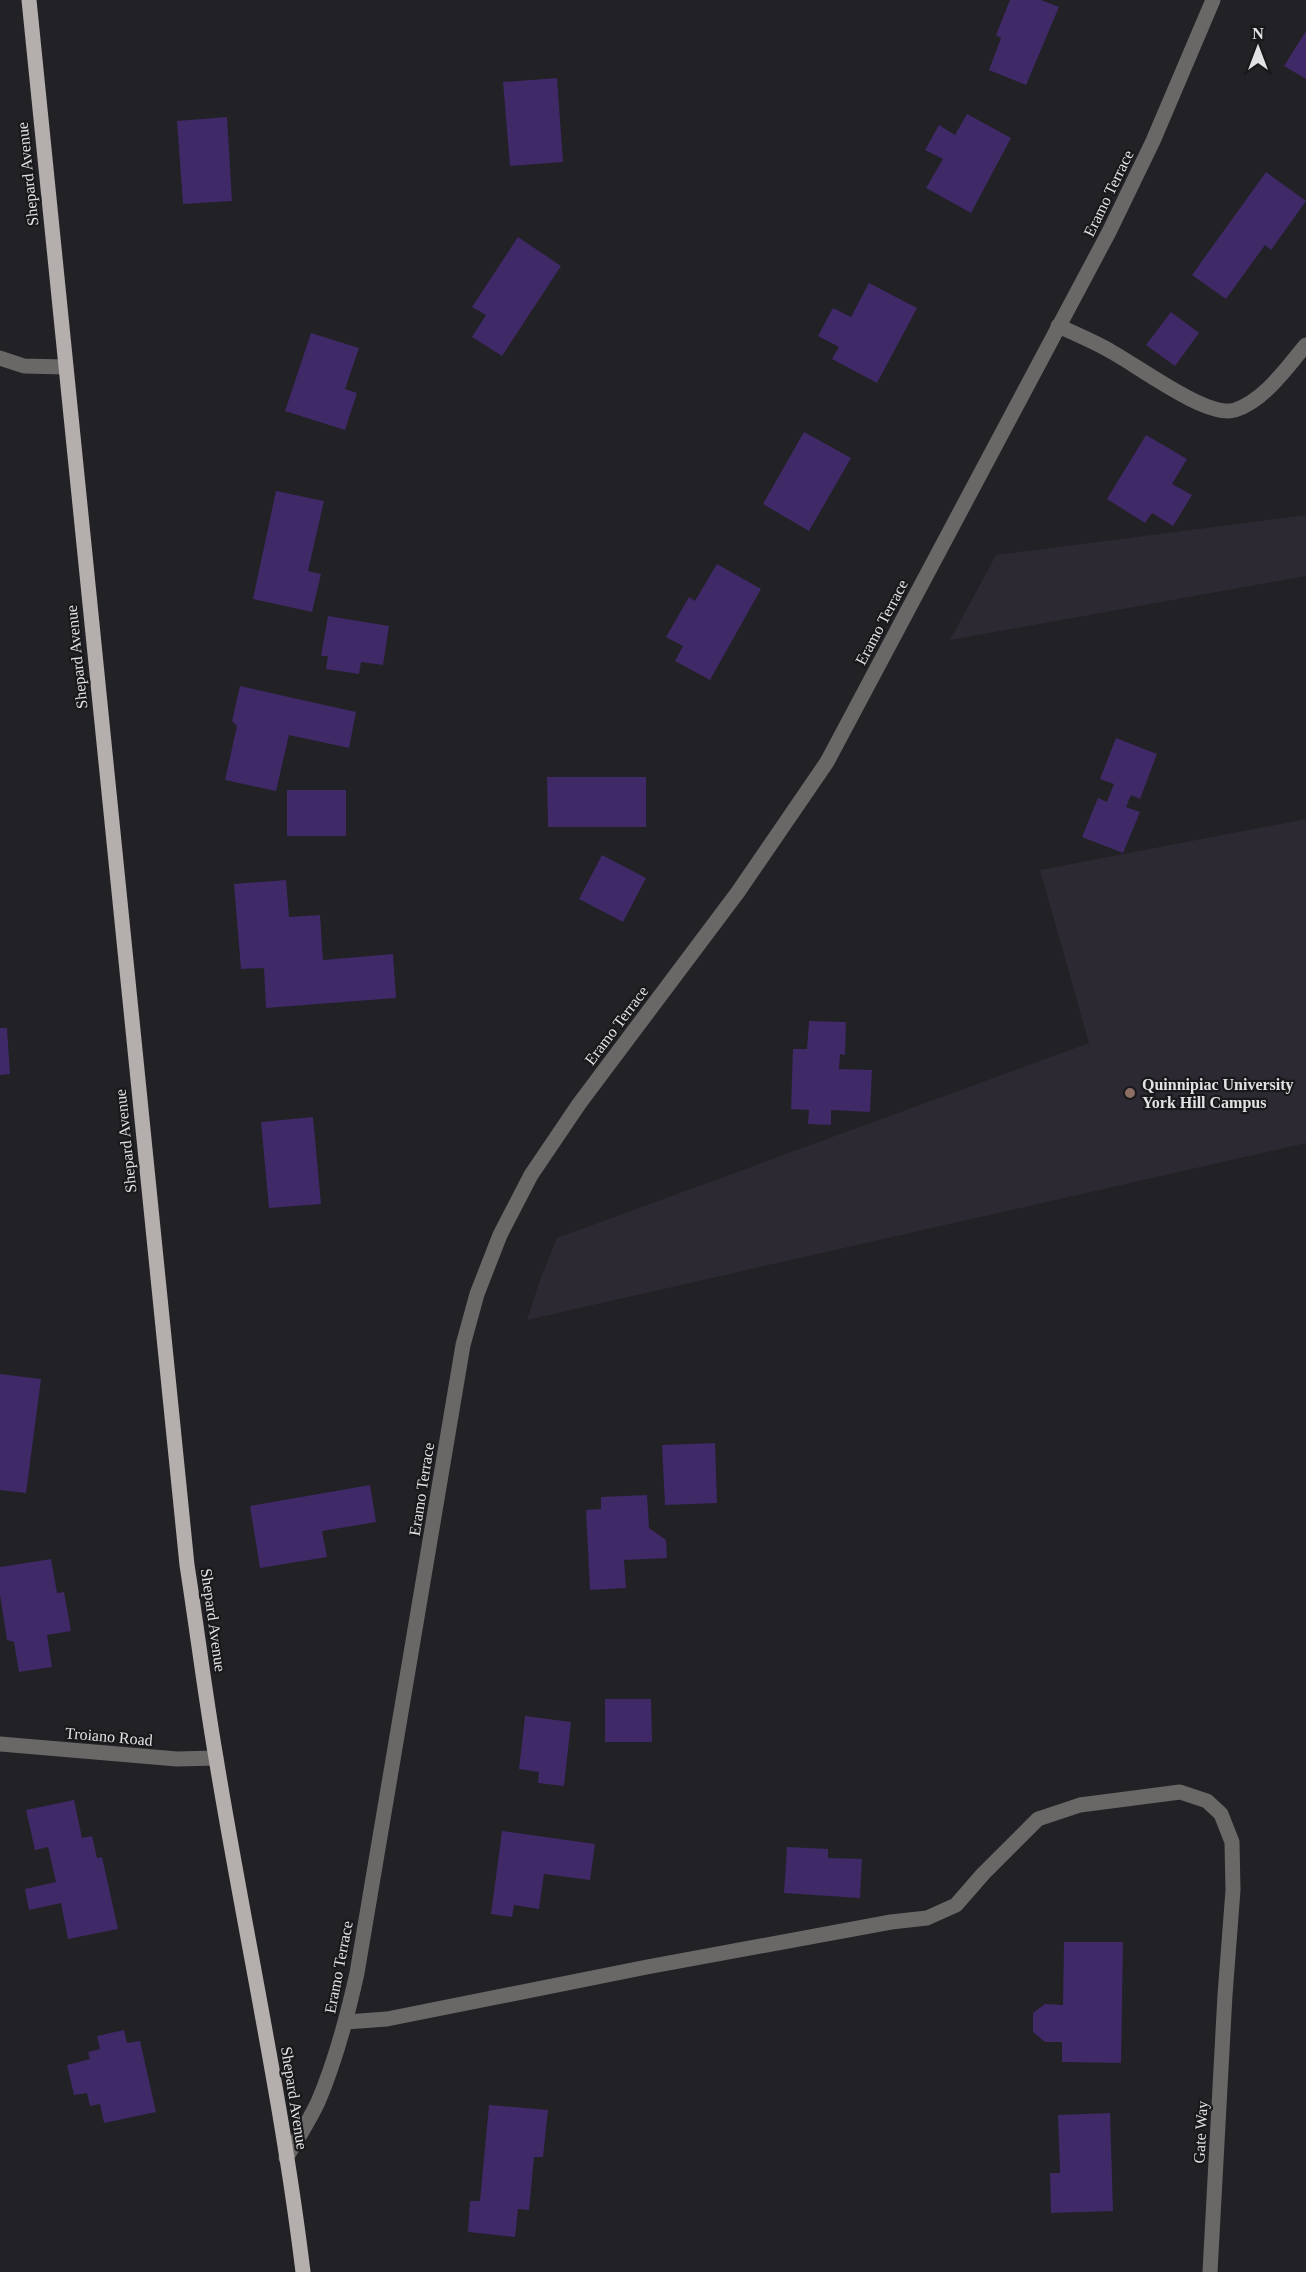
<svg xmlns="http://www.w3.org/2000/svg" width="1306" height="2272" font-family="'Times New Roman',serif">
<rect width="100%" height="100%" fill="#222125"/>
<g fill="#2c2933">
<path d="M1306 515V576L950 640 996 555Z"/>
<path d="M1306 819V1143L527 1320 540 1280 557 1238 1089 1043 1040 870Z"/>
</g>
<g fill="#3f2967">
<path d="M1010 0H1041L1059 7 1026 85 989 70 1001 38 996 35Z"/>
<path d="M1306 31V79L1284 66Z"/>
<path d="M557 78 563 162 510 166 503 82Z"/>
<path d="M967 114 1011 138 971 213 926 188 943 159 925 150 939 125 955 135Z"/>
<path d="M227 117 232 201 183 204 177 121Z"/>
<path d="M1266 172 1306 201 1271 250 1265 245 1226 299 1192 275Z"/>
<path d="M518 237 561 266 502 356 472 337 486 315 472 307Z"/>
<path d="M869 283 917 308 877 383 832 359 839 347 818 336 833 308 851 317Z"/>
<path d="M1171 312 1199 333 1175 366 1146 345Z"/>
<path d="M311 333 359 348 345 389 357 393 345 430 285 411Z"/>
<path d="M804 432 851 458 809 531 763 504Z"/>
<path d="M1146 435 1187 459 1172 484 1192 495 1173 526 1152 513 1145 523 1107 499Z"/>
<path d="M276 491 324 501 308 571 321 574 312 612 253 599Z"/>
<path d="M717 564 761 589 710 680 675 661 683 646 666 637 689 597 695 601Z"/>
<path d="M328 616 389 626 383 665 361 662 359 674 326 669 328 656H321Z"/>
<path d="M240 686 356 712 349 748 289 735 276 791 225 780 237 726 232 721Z"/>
<path d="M1116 738 1157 754 1140 799 1131 795 1126 807 1140 812 1123 853 1082 837 1098 798 1107 802 1114 784 1100 779Z"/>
<path d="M547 777H646V827H548Z"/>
<rect x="287" y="790" width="59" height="46"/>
<path d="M602 855 646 878 623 922 579 899Z"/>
<path d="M286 880 289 917 320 915 323 960 393 954 396 998 266 1008 264 968 241 969 234 884Z"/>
<path d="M809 1021 846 1022 845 1055 840 1054 839 1069 872 1070 870 1112 831 1110V1125L808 1124 809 1110 791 1109 793 1049H807Z"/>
<path d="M0 1028H7L10 1074 0 1075Z"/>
<path d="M313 1117 321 1204 269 1208 261 1122Z"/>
<path d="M0 1374 41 1379 26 1493 0 1490Z"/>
<path d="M715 1443 717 1503 665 1505 662 1445Z"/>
<path d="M370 1485 376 1522 322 1531 327 1557 260 1568 250 1506Z"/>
<path d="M647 1495 649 1528 666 1540 667 1558 624 1560 626 1588 590 1590 586 1510 601 1509V1497Z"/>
<path d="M51 1559 57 1593 64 1592 71 1631 47 1635 52 1667 19 1672 14 1642 7 1640 0 1595V1567Z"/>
<path d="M605 1699H651L652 1742H605Z"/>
<path d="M525 1716 571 1722 564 1786 538 1783 539 1772 519 1769Z"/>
<path d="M74 1800 82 1838 92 1836 97 1858 102 1857 118 1929 68 1939 61 1903 29 1910 25 1889 56 1882 48 1847 35 1850 26 1810Z"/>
<path d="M502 1831 595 1844 590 1880 544 1874 539 1909 514 1905 512 1917 491 1914Z"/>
<path d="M787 1847 828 1849V1858L862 1859 860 1898 784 1893Z"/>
<path d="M1064 1942H1123L1121 2063 1062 2062V2042H1045L1033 2032V2013L1045 2004 1063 2005Z"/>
<path d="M124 2030 127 2043 140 2041 156 2112 104 2123 100 2104 90 2106 87 2093 74 2095 67 2065 90 2059 88 2052 100 2049 97 2036Z"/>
<path d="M489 2105 548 2110 543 2157H534L529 2210 518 2209 515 2237 468 2232 470 2201H480Z"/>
<path d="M1110 2113 1113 2211 1051 2213 1050 2173H1060L1058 2115Z"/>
</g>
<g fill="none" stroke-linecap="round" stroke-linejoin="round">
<g stroke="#6a6867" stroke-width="15">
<path d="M1058 326C1076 334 1095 342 1112 352 1138 366 1208 419 1235 410 1265 400 1286 368 1306 345"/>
<path d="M0 358 24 366 65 367"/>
<path d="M0 1744 177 1759 216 1758"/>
<path d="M346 2022 387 2019 647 1967 891 1922 927 1918 956 1905 983 1874 1038 1819 1080 1805 1180 1792 1207 1801 1221 1814 1232 1842 1233 1890 1225 1995 1210 2272"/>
<path d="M286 2158C297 2140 309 2121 318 2102 336 2060 347 2018 357 1973L463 1345 477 1294 500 1235 531 1175 579 1104 738 892 827 762 1109 232 1153 141 1213 0"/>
</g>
<path stroke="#b4afad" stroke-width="15" d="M29 0 187 1565C197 1629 205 1694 216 1758 244 1929 282 2099 303 2272"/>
</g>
<circle fill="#8d6e63" stroke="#19181b" stroke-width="2" cx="1130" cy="1093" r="6"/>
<g text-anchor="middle" stroke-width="4.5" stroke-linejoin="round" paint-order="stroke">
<g font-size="16" fill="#e2e1e4" stroke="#19181b">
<text transform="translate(27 174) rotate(-96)" y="6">Shepard Avenue</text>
<text transform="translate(1108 193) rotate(-64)" y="6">Eramo Terrace</text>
<text transform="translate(881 622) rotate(-62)" y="6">Eramo Terrace</text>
<text transform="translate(76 657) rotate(-96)" y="6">Shepard Avenue</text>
<text transform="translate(616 1025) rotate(-53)" y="6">Eramo Terrace</text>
<text transform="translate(125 1141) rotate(-96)" y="6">Shepard Avenue</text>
<text transform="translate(421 1489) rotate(-81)" y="6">Eramo Terrace</text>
<text transform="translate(214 1620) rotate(82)" y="6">Shepard Avenue</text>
<text transform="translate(109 1736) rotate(5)" y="6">Troiano Road</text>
<text transform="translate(338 1967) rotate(-79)" y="6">Eramo Terrace</text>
<text transform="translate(295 2098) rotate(81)" y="6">Shepard Avenue</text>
<text transform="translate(1200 2132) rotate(-87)" y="6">Gate Way</text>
</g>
<g font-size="16" font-weight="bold" fill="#e2e1e4" stroke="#19181b" text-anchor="start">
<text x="1142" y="1090">Quinnipiac University<tspan x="1142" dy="18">York Hill Campus</tspan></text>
</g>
</g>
<g transform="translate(1258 48)" stroke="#19181b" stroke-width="4.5" paint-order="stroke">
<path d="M0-4.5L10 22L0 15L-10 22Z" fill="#e2e1e4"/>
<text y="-9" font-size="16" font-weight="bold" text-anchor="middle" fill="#e2e1e4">N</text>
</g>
</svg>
